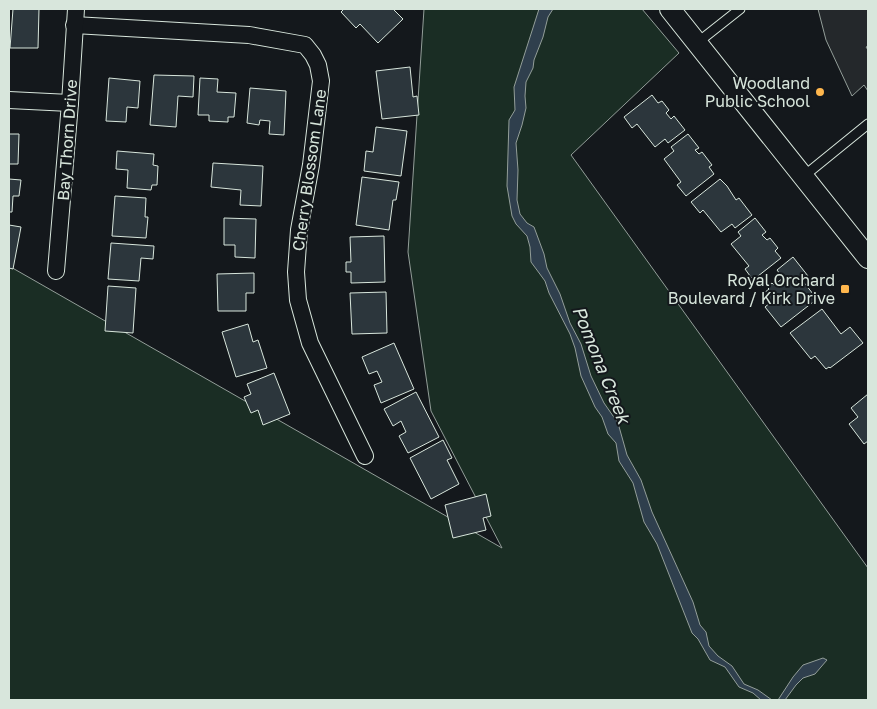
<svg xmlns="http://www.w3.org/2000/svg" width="877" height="709" font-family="'Golos Text',sans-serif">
<rect width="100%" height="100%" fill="#14181c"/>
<path fill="#1a2d24" stroke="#939e99" d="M424 9H642L679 53 571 155 868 568V700H9V266L502 548 431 411 408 252Z"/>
<path fill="#24282b" stroke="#939e99" d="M818 9H868V46L866 47 868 50V91L864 85 852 96 826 40Z"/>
<g fill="#2f3f4d" stroke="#939e99">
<path d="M539 9H553L548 17 543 37 534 60 533 68 526 82 525 96 526 108 522 125 516 143 518 170 517 200 520 214 527 223 534 227 544 254 547 268 560 294 570 323 581 344 591 376 604 403 618 423 627 455 641 480 652 512 693 602 700 625 706 632 709 646 718 656 732 666 744 684 758 690 772 700H761L753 693 739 687 725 667 710 660 698 639 692 633 657 544 644 522 633 483 619 461 616 443 608 434 602 417 595 407 581 376 575 348 570 334 549 293 545 281 531 262 530 247 527 236 516 224 512 216 507 186 509 120 515 110 514 87Z"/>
<path d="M823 658 827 660 815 674 803 678 796 685 785 700H778L793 677 803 665Z"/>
</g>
<g fill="#2c363c" stroke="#d8e6dc">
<path d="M13 9H39L38 48H10Z"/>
<path d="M344 9H393L403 19 378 43 360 24 356 28 341 12Z"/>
<path d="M410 67 413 97 417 96 419 115 382 119 376 71Z"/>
<path d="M154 75 194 76 193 97 178 96 176 127 150 125Z"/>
<path d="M109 78 140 81 138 108 127 107 126 122 106 121Z"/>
<path d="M200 78 218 79 217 92 236 93 234 117H228V122L209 121V115H198Z"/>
<path d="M250 88 286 91 284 135 269 134 270 121 260 120 259 125 247 123Z"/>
<path d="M652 95 658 103 662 101 669 110 666 113 671 119 674 116 685 130 668 143 665 139 655 147 637 124 632 128 624 117Z"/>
<path d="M376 127 407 131 401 176 364 171 366 151 373 152Z"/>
<path d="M9 134H19L18 164H9Z"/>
<path d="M688 134 699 148 695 150 699 154 702 152 712 165 709 167 714 174 686 196 677 185 681 182 664 159 674 151 671 147Z"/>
<path d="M117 151 154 154 153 165 158 166 157 185H152L151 190 127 188 128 170 116 169Z"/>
<path d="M213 163 263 166 261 206 240 205 241 190 211 187Z"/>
<path d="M362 177 399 182 396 200H393L389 230 356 225Z"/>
<path d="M9 179 21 180 19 196H13L12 212H9Z"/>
<path d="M720 179 727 186 736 200 739 198 752 215 735 228 732 224 721 232 703 210 700 213 691 202Z"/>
<path d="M115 196 146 198 145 217H148L146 238 112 236Z"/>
<path d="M224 218 256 219 255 258 235 257V245H224Z"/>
<path d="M755 218 766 232 762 235 767 240 770 238 778 248 775 251 781 258 753 280 745 269 749 266 731 244 741 236 738 232Z"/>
<path d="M9 225 21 227 13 269 9 268Z"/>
<path d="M384 236 385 282 351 283V272H346V262H351L350 237Z"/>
<path d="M111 243 154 246 153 259 141 258 139 281 108 279Z"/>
<path d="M793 257 808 276 802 280 817 299 781 327 765 307 771 302 764 293 769 289 767 287 772 283 774 285 783 278 777 270Z"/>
<path d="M254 273V293H246V311H218L217 274Z"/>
<path d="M108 286 136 288 133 333 105 331Z"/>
<path d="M386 292 387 333 352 334 350 293Z"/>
<path d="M822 309 841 334 850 327 863 343 830 368 829 367 826 369 815 356 811 359 790 333Z"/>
<path d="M248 324 253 342 258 340 267 368 236 377 222 332Z"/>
<path d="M394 343 414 389 381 403 374 385 382 382 377 371 369 374 362 357Z"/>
<path d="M274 373 290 414 263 425 258 410 251 413 244 397 251 394 247 384Z"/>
<path d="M416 392 439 437 408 453 399 436 406 432 401 421 393 426 384 409Z"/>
<path d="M868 394V441L864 444 849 424 858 417 851 408Z"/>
<path d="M443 440 452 458 447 460 459 484 431 499 410 458Z"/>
<path d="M486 494 491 516 483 518 486 530 453 538 445 505Z"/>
</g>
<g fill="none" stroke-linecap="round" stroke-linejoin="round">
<defs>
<g id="service">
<path d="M697 43 740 9"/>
<path d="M804 176 868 124"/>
</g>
<g id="minor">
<path d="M74 25 249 35 305 45 313 55 318 65 321 81 311 165 299 230 296 272 298 300 310 343 365 456"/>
<path d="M9 100 70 103"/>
<path d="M56 271 70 103 76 9"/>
</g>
<path id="tertiary" d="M670 9 868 258"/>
</defs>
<use href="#service" stroke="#d8e6dc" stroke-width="11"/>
<use href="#minor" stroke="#d8e6dc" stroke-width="18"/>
<use href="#tertiary" stroke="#d8e6dc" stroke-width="22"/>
<use href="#service" stroke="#14181c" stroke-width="9"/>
<use href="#minor" stroke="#14181c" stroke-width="16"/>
<use href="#tertiary" stroke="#14181c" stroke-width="20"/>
</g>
<g fill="#ffb74d" stroke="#14181c" stroke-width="2">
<circle cx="820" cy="92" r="5"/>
<rect x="840" y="284" width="10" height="10" rx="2.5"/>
</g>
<g text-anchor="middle" stroke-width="4" stroke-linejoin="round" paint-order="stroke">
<g font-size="16" fill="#d8e6dc" stroke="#14181c" text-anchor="end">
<text x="810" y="89">Woodland<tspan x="810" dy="18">Public School</tspan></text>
<text x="835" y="286">Royal Orchard<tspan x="835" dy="18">Boulevard / Kirk Drive</tspan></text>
</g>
<g font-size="16" fill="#d8e6dc" stroke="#14181c">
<text transform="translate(67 140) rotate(-86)" y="6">Bay Thorn Drive</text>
<text transform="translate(309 170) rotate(-82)" y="6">Cherry Blossom Lane</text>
</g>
<g font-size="18" font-style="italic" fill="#d8e6dc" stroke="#14181c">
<text transform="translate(601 365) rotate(68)" y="6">Pomona Creek</text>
</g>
</g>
<rect width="877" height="709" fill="none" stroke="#d8e6dc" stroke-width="20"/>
</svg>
